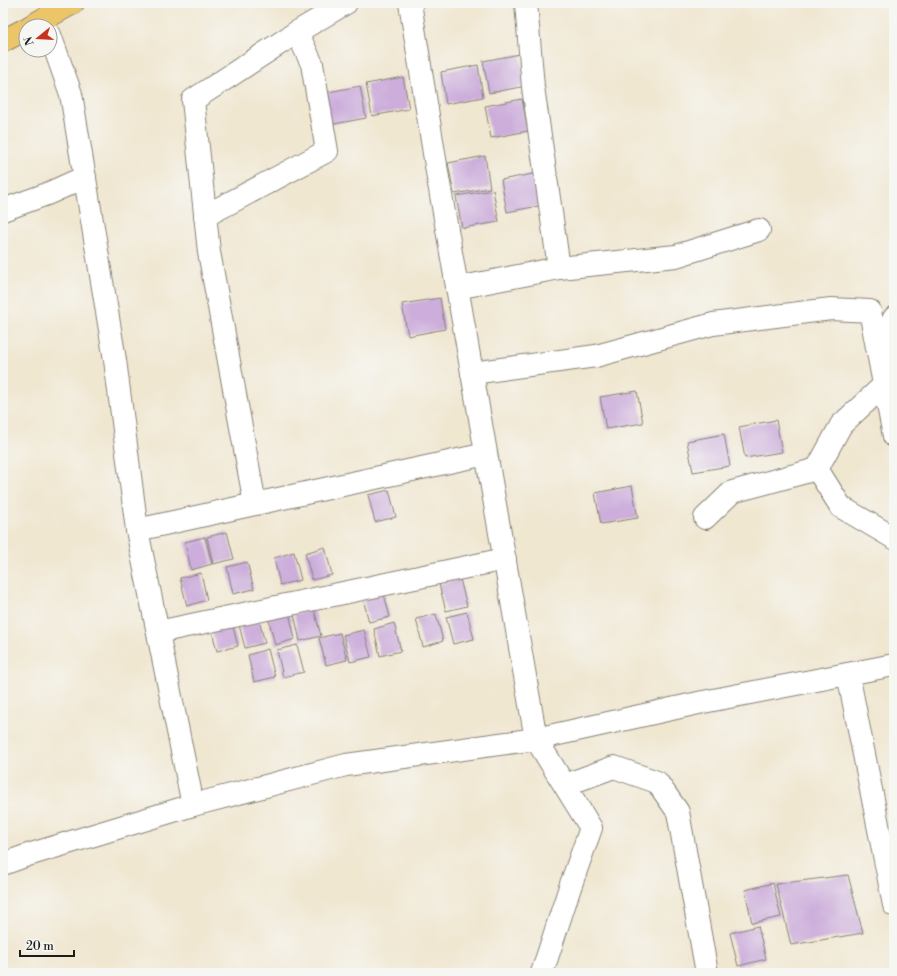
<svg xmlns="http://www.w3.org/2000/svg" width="897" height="976" font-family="'Libre Bodoni',serif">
<rect width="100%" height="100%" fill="#f6f6f2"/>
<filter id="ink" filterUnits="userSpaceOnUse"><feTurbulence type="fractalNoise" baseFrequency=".025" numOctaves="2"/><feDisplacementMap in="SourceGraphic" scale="8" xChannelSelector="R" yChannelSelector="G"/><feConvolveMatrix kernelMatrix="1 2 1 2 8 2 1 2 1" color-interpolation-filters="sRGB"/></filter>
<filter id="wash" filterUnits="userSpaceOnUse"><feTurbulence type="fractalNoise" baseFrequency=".012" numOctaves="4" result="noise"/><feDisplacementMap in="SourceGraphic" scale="16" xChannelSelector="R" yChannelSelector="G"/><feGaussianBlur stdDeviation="0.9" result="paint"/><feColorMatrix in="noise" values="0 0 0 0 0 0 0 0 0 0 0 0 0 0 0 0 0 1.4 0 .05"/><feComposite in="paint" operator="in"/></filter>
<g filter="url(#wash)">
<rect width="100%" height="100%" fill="#f0e7d1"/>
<g id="blocks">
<g fill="#ccaddb">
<path d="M520 54 526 86 489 93 483 61Z"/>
<path d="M478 65 483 97 446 104 441 72Z"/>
<path d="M403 77 409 109 372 116 366 84Z"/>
<path d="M360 86 366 118 329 125 323 93Z"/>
<path d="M522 99 528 131 491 138 485 106Z"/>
<path d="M485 156 490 188 454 194 448 163Z"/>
<path d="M538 173 544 205 507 212 501 180Z"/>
<path d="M493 190 499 222 462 228 456 196Z"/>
<path d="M440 298 445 329 408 336 402 304Z"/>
<path d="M637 391 643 423 606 429 600 397Z"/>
<path d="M776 420 782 452 745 458 739 427Z"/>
<path d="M724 434 730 466 693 472 687 441Z"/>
<path d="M632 486 638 518 601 524 595 493Z"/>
<path d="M389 490 396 517 375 522 368 495Z"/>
<path d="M227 532 234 559 213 564 207 537Z"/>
<path d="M205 537 212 564 191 570 185 542Z"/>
<path d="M325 547 332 575 312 580 305 553Z"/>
<path d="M294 552 301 580 280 585 274 558Z"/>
<path d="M247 562 254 589 233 594 227 567Z"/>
<path d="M201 573 207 600 187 606 180 578Z"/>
<path d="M460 579 467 606 446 611 439 584Z"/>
<path d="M383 590 390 617 369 622 362 595Z"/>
<path d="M314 609 321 636 300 641 294 614Z"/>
<path d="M289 612 295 639 275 645 268 617Z"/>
<path d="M467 612 474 639 453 644 446 617Z"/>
<path d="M436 614 443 641 423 647 416 619Z"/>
<path d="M258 616 265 643 245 648 238 621Z"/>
<path d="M231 619 238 646 217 651 210 624Z"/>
<path d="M394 623 401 651 380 656 374 629Z"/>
<path d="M364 630 371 657 350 662 343 635Z"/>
<path d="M340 633 347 660 326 665 319 638Z"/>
<path d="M297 645 304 672 283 677 277 650Z"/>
<path d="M268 649 275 677 254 682 248 655Z"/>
<path d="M848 875 863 933 791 945 776 884Z"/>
<path d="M773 883 781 917 752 923 745 890Z"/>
<path d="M758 926 766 959 738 966 730 933Z"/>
</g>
</g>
</g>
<g filter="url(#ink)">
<use href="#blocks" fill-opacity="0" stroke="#868276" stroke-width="1"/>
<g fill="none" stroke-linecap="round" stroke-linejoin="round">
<defs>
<g id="minor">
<path d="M526 3 533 87 559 268"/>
<path d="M50 35 71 94 115 360 137 530"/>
<path d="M3 210 47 194 85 177"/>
<path d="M205 216 327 151 312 64 297 32"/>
<path d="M457 288 559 268 676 256 759 230"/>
<path d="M472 373 596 356 713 324 831 309 870 311 894 436"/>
<path d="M817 469 841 425 884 385 890 327 894 318"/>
<path d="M255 504 486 454"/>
<path d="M705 518 732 492 817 469 841 507 894 538"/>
<path d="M158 632 505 559"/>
<path d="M848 674 894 905"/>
<path d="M565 785 614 767 657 782 678 812 707 973"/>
<path d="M193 805 346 765 536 739 438 178 410 3"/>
<path d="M3 864 28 855 193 805 137 530 255 504 209 252 193 100 297 32 346 3"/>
<path d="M542 973 570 887 591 828 536 739 703 702 894 665"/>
</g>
<g id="highway">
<path d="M31 26 73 3"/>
<path d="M3 41 26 29"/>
</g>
</defs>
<use href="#minor" stroke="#868276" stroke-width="24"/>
<use href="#highway" stroke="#868276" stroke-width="24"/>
<use href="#minor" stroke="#fff" stroke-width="22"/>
<use href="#highway" stroke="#edc569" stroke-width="22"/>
</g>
</g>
<rect width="897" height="976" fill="none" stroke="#f6f6f2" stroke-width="16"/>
<g transform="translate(38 38) rotate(252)"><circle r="19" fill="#f6f6f2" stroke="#9f9f9c"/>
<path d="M0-3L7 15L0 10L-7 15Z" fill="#c8321e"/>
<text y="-6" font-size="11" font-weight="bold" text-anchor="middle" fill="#1c1c1c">N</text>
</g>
<path d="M20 950v6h54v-6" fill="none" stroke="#1c1c1c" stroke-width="2"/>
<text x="26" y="950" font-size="12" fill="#1c1c1c" stroke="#f6f6f2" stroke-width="3" paint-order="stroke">20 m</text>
</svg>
